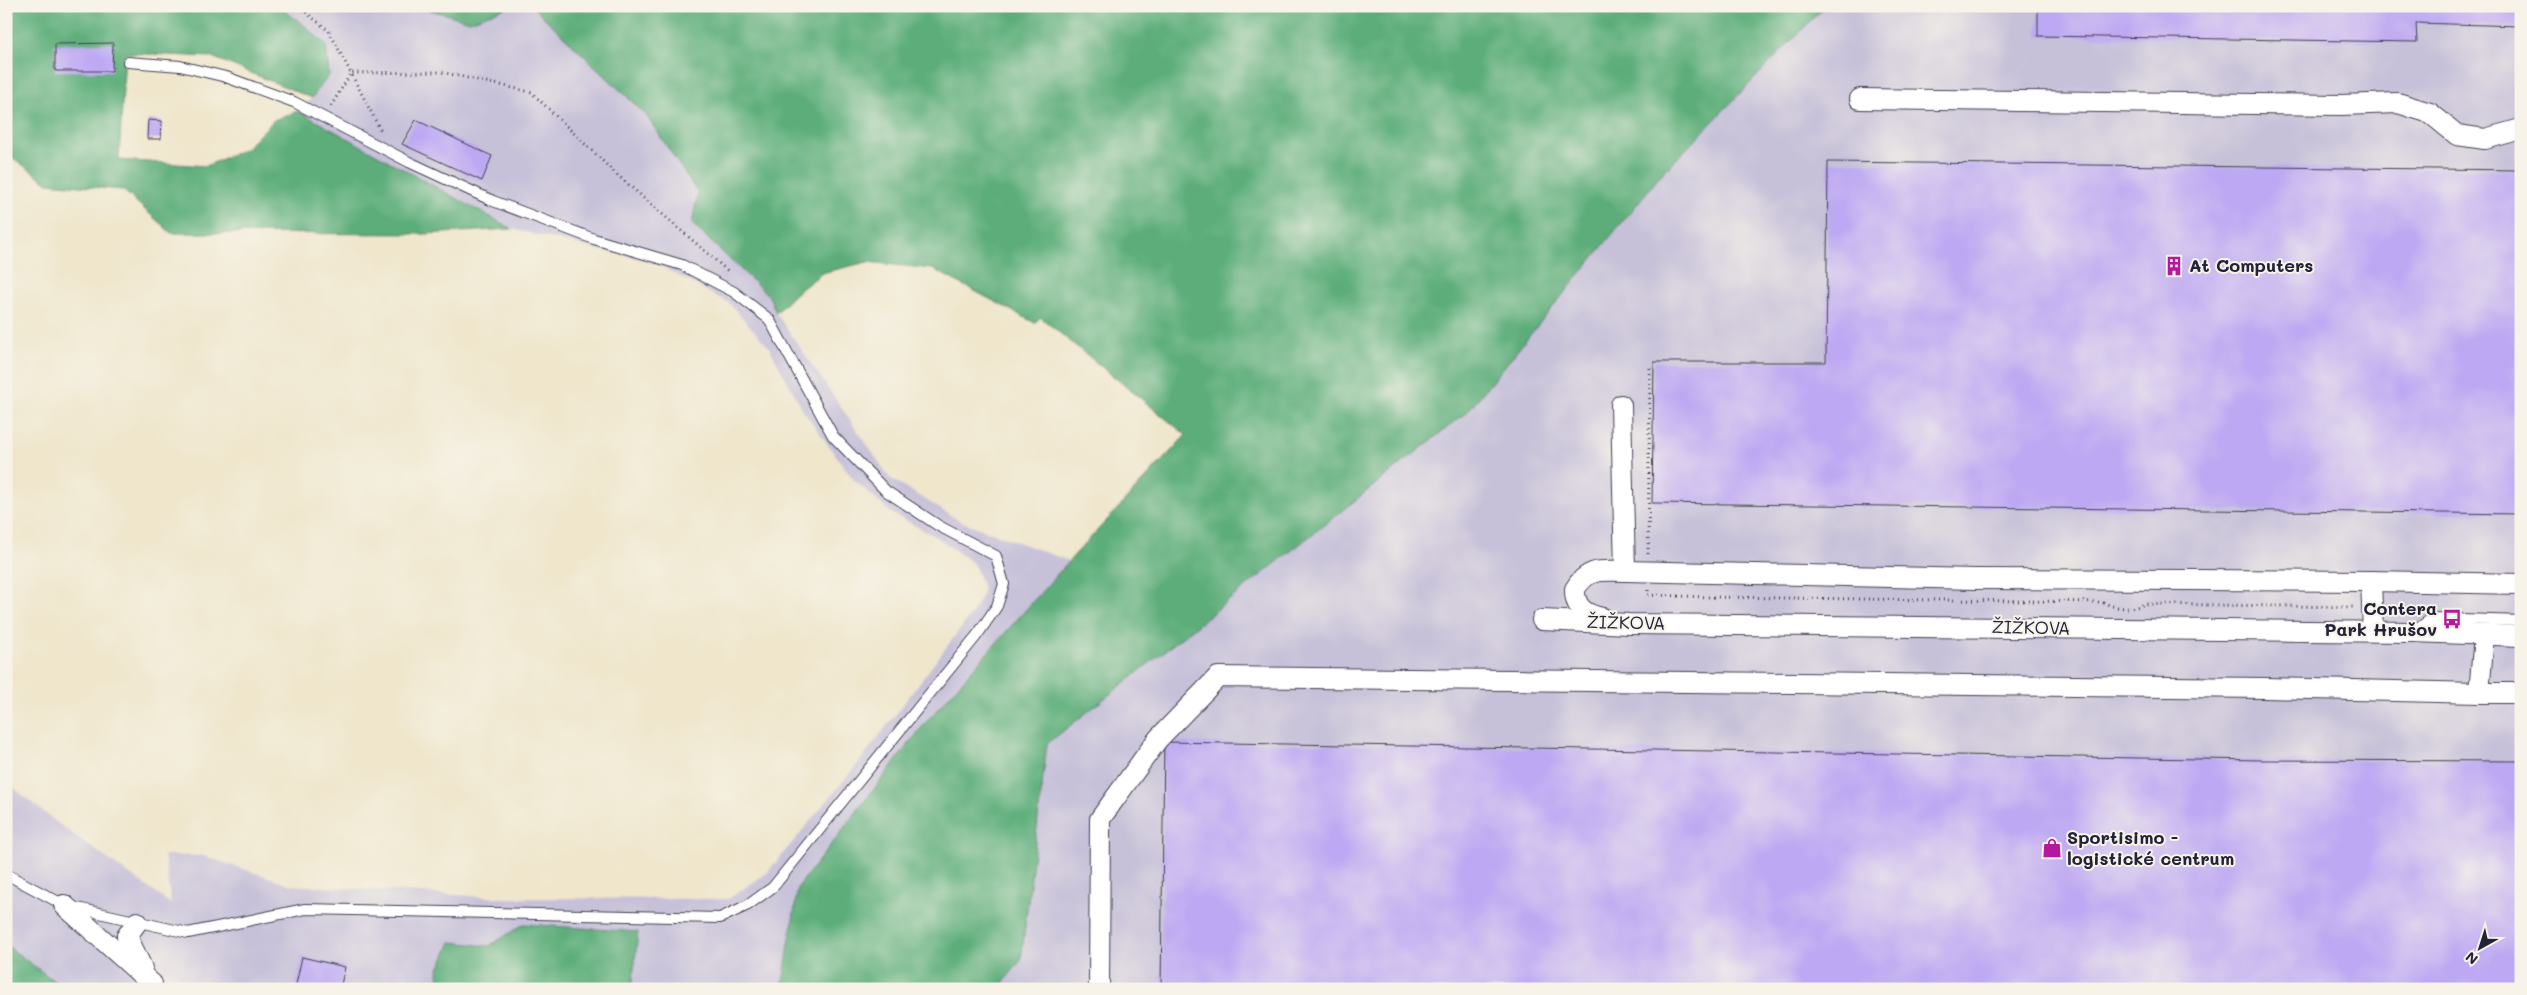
<svg xmlns="http://www.w3.org/2000/svg" width="2527" height="995" font-family="Mali,sans-serif">
<rect width="100%" height="100%" fill="#f7f3e8"/>
<filter id="ink" filterUnits="userSpaceOnUse"><feTurbulence type="fractalNoise" baseFrequency=".02" numOctaves="2"/><feDisplacementMap in="SourceGraphic" scale="10" xChannelSelector="R" yChannelSelector="G"/><feConvolveMatrix kernelMatrix="1 2 1 2 8 2 1 2 1" color-interpolation-filters="sRGB"/></filter>
<filter id="wash" filterUnits="userSpaceOnUse"><feTurbulence type="fractalNoise" baseFrequency=".0096" numOctaves="4" result="noise"/><feDisplacementMap in="SourceGraphic" scale="20" xChannelSelector="R" yChannelSelector="G"/><feGaussianBlur stdDeviation="1.12" result="paint"/><feColorMatrix in="noise" values="0 0 0 0 0 0 0 0 0 0 0 0 0 0 0 0 0 1.4 0 .05"/><feComposite in="paint" operator="in"/></filter>
<g filter="url(#wash)">
<rect width="100%" height="100%" fill="#efe6cc"/>
<g fill="#c6c0d9">
<path d="M277 6H416L470 21 511 6H532L646 115 699 193 692 225 769 296 776 313 890 478 960 521 1069 561 926 722 798 887 782 989H632L638 932 524 924 489 946 451 942 438 971 439 989H65L6 945V782L60 825 171 904 164 855 204 856 292 885 504 898 728 899 767 873 861 760 973 612 984 590 974 564 938 538 890 512 854 480 804 412 769 347 729 303 655 263 512 229 298 111 312 98 302 23Z"/>
<path d="M1825 6H2521V989H998L1021 960 1047 744 1467 412 1660 176Z"/>
</g>
<g fill="#5cad79" stroke="#3f685a">
<path d="M6 6H277L302 23 326 45 329 75 312 98 212 57 125 53 119 160 206 166 245 149 274 120 298 111 512 229 425 234 171 233 123 190 48 183 6 153Z"/>
<path d="M416 6H511L470 21Z"/>
<path d="M532 6H1825L1660 176 1467 412 1047 744 1021 960 998 989H782L798 887 926 722 1069 561 1186 435 1040 317 1035 323 933 269 867 262 822 273 796 293 776 313 769 296 692 224 698 193 646 115Z"/>
<path d="M524 924 638 932 632 989H439L438 971 451 942 489 946Z"/>
<path d="M6 945 65 989H6Z"/>
</g>
<g id="blocks">
<g fill="#bda9f3">
<path d="M2038 6H2521V26L2416 23 2417 42 2038 36Z"/>
<path d="M113 43 112 71H55V44Z"/>
<path d="M148 120 162 121 161 139H147Z"/>
<path d="M416 120 492 156 482 181 402 144Z"/>
<path d="M1828 162 2521 170V514L1652 503 1654 362H1826Z"/>
<path d="M1164 742 2261 760 2521 761V989H1161Z"/>
<path d="M302 957 345 967 340 989H295Z"/>
</g>
</g>
</g>
<g filter="url(#ink)">
<use href="#blocks" fill-opacity="0" stroke="#413f51" stroke-width="1"/>
<g fill="none" stroke-linecap="round" stroke-linejoin="round">
<defs>
<g id="service">
<path d="M2416 630 2432 618 2521 621"/>
<path d="M6 874 64 905 188 933 305 909 720 918 748 905 773 887 978 634 997 606 1004 584 996 556 939 526 886 491 833 436 769 319 734 292 682 265 594 239 493 201 409 162 294 102 226 77 180 66 128 62"/>
</g>
<g id="minor">
<path d="M1860 99 2341 105 2398 103 2430 113 2457 135 2485 139 2521 129"/>
<path d="M1621 405 1625 571 1975 579 2371 581 2521 584"/>
<path d="M2371 581 2373 631"/>
<path d="M1603 618C1586 615 1574 608 1575 589 1588 567 1602 571 1625 571"/>
<path d="M1542 620 1629 624 2413 632 2521 636"/>
<path d="M2484 636 2479 693H2521"/>
<path d="M64 905 152 984"/>
<path d="M137 922 127 936 142 968"/>
<path d="M1099 989 1100 819 1158 739 1218 677 2266 688 2479 693"/>
</g>
</defs>
<use href="#service" stroke="#413f51" stroke-width="12"/>
<use href="#minor" stroke="#413f51" stroke-width="22"/>
<g stroke="#413f51" stroke-width="3" stroke-dasharray="1 4" stroke-linecap="butt">
<path d="M298 6 329 31 381 131"/>
<path d="M331 106 351 73 441 72 531 92 615 173 729 272"/>
<path d="M1648 554 1650 367"/>
<path d="M1648 590V595L1710 597 2103 602C2116 609 2131 610 2145 604L2353 607"/>
<path d="M2391 608H2420"/>
</g>
<use href="#service" stroke="#fff" stroke-width="10"/>
<use href="#minor" stroke="#fff" stroke-width="20"/>
</g>
</g>
<defs>
<symbol id="building-bare" viewBox="-9 -9 18 18"><path d="M-4-6H4V6H1V3H-1V6H-4ZM-2.5-4.3h1.7v1.8h-1.7ZM.8-4.3h1.7v1.8H.8ZM-2.5-1h1.7V.8h-1.7ZM.8-1h1.7V.8H.8Z" fill="#b5179e" stroke="#f7f3e8" stroke-width="2.5" paint-order="stroke"/></symbol>
<symbol id="bus-bare" viewBox="-9 -9 18 18"><path d="M-5-6H5V4H4V6H2V4H-2V6H-4V4H-5ZM-3.5-4V0h7V-4ZM-3.5 1.2v1.5H-2V1.2ZM2 1.2v1.5H3.5V1.2Z" fill="#b5179e" stroke="#f7f3e8" stroke-width="2.5" paint-order="stroke"/></symbol>
<symbol id="shop-bare" viewBox="-9 -9 18 18"><path d="M-5-2.5h2.3a2.7 3.5 0 0 1 5.4 0H5L5.5 6h-11ZM-1.5-2.5h3a1.5 2.3 0 0 0-3 0Z" fill="#b5179e" stroke="#f7f3e8" stroke-width="2.5" paint-order="stroke"/></symbol>
</defs>
<g fill-rule="evenodd">
<use href="#building-bare" x="2160" y="252" width="28" height="28"/>
<use href="#bus-bare" x="2438" y="605" width="28" height="28"/>
<use href="#shop-bare" x="2038" y="834" width="28" height="28"/>
</g>
<g text-anchor="middle" stroke-width="4" stroke-linejoin="round" paint-order="stroke">
<g font-size="18" font-weight="bold" fill="#22223b" stroke="#f7f3e8" text-anchor="start">
<text x="2189" y="272">At Computers</text>
<text x="2437" y="615" text-anchor="end">Contera<tspan x="2437" dy="21">Park Hrušov</tspan></text>
<text x="2067" y="844">Sportisimo -<tspan x="2067" dy="21">logistické centrum</tspan></text>
</g>
<g font-size="18" fill="#22223b" stroke="#f7f3e8">
<text transform="translate(1626 623) rotate(1)" y="6">ŽIŽKOVA</text>
<text transform="translate(2031 628) rotate(1)" y="6">ŽIŽKOVA</text>
</g>
</g>
<rect width="2527" height="995" fill="none" stroke="#f7f3e8" stroke-width="25"/>
<g transform="translate(2480 948) rotate(219)" stroke="#f7f3e8" stroke-width="4" paint-order="stroke">
<path d="M0-4L9 19L0 12L-9 19Z" fill="#22223b"/>
<text y="-8" font-size="14" font-weight="bold" text-anchor="middle" fill="#22223b">N</text>
</g>
</svg>
